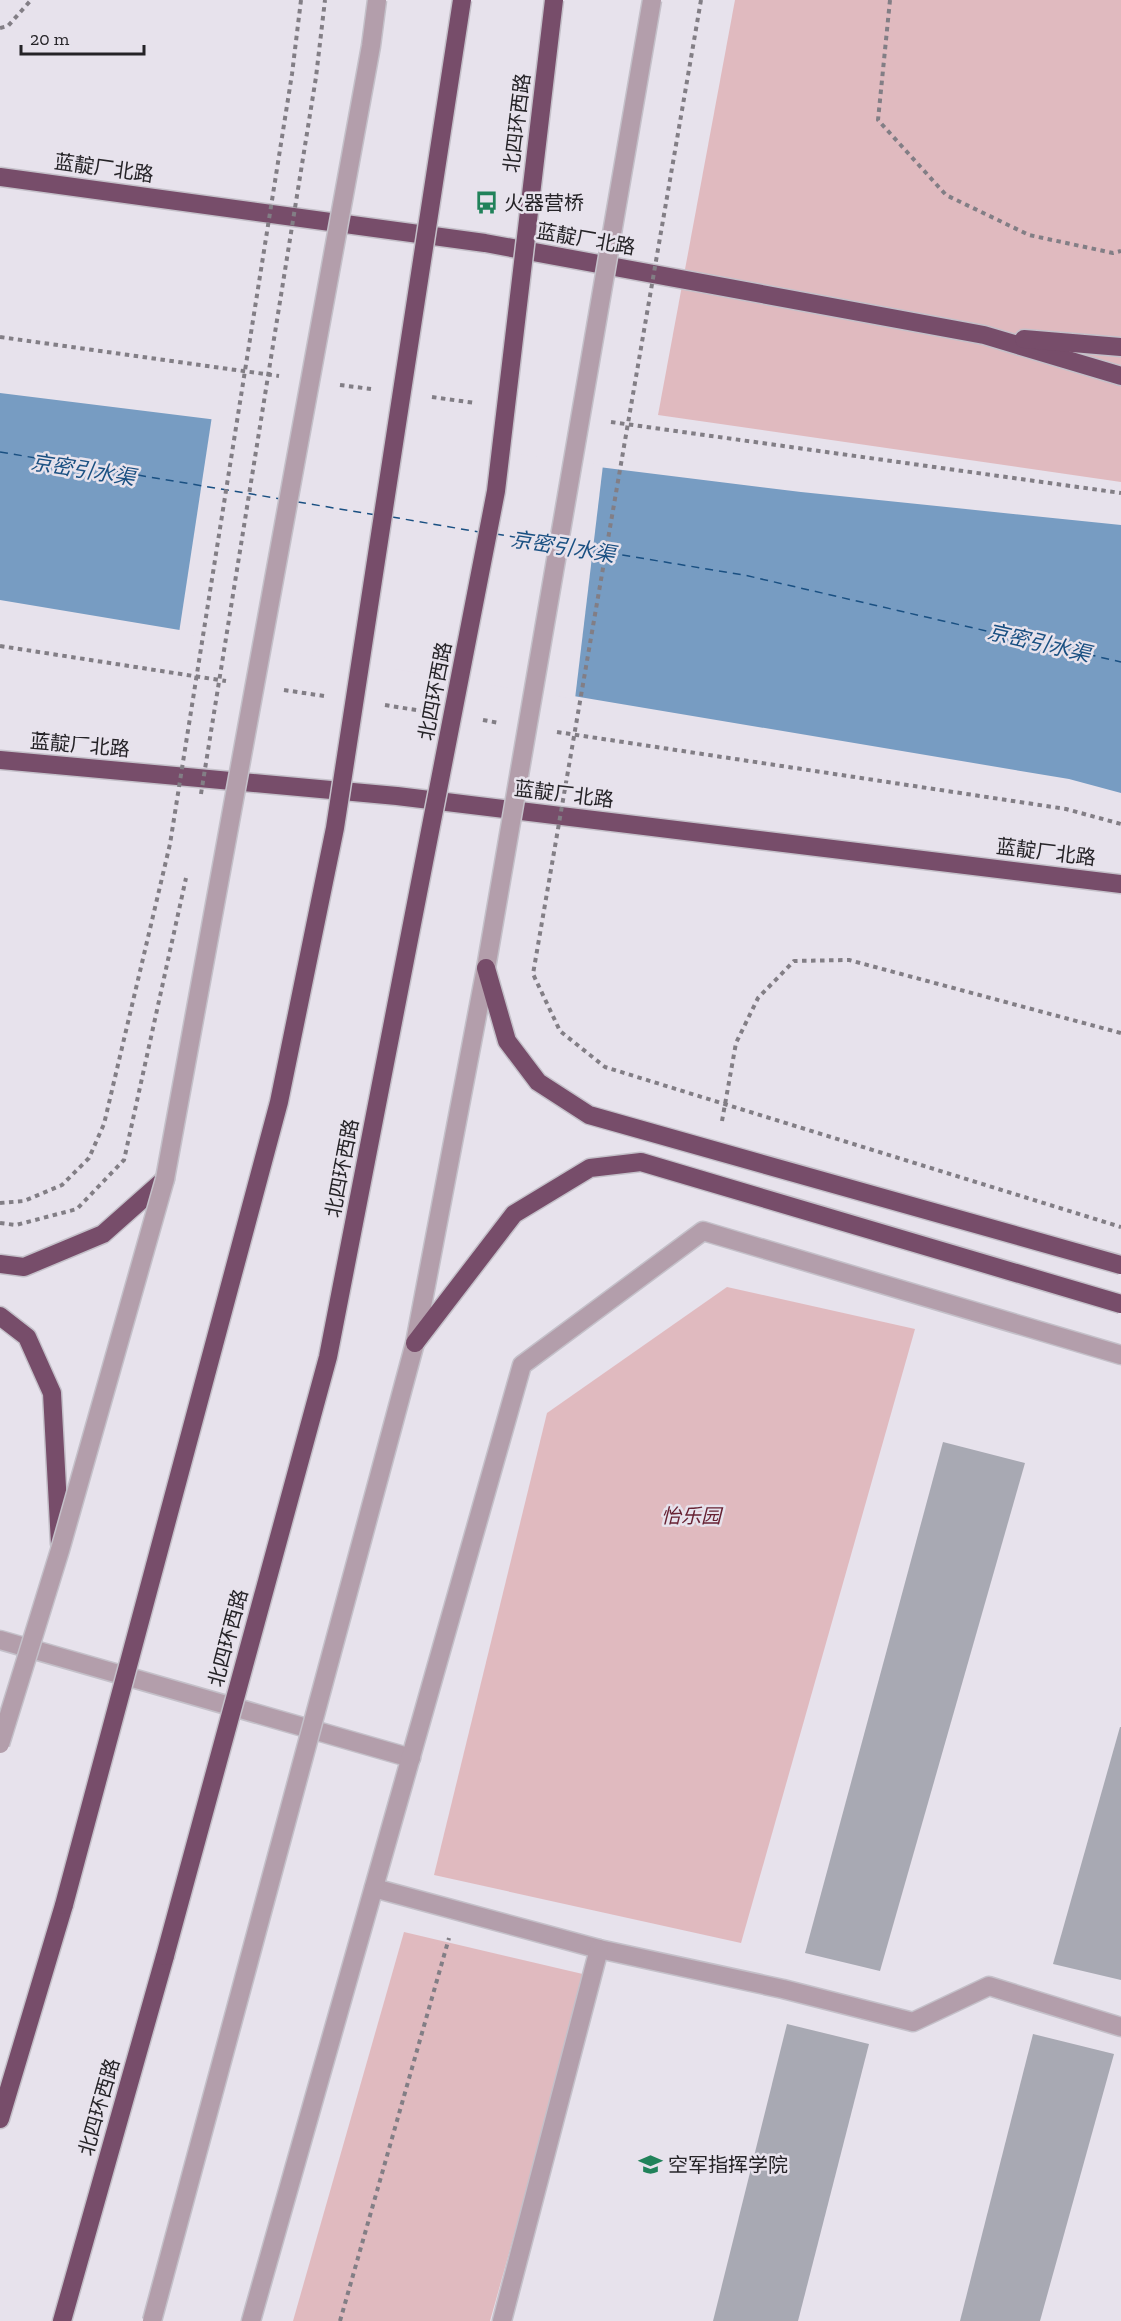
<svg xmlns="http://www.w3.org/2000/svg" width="1121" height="2321" font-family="'Zilla Slab','Noto Sans SC',serif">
<rect width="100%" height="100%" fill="#e7e2ec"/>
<g fill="#e0babf">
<path d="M735 0H1121V482L658 415Z"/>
<path d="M727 1287 915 1329 741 1943 434 1875 547 1413Z"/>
<path d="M404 1932 587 1975 490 2321H293Z"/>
</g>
<path fill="#779cc2" d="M0 393 801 492 1121 525V793L1069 779 0 600Z"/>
<path fill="#e7e2ec" d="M212 416 603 465 575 699 179 633Z"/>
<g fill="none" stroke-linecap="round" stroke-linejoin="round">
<g stroke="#1a5082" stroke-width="1.5" stroke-dasharray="8 6" stroke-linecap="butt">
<path d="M0 452 281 499"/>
<path d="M298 502 376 515"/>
<path d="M392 517 479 532"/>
<path d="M496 534 550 543"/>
<path d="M567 546 744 575 1121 662"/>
</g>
</g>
<g fill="#a8a9b3">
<path d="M943 1442 1025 1463 880 1971 805 1953Z"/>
<path d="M1120 1727H1121V1980L1053 1964Z"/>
<path d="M787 2024 869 2044 798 2321H713Z"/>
<path d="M1033 2034 1114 2054 1040 2321H960Z"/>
</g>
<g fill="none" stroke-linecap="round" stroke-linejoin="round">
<defs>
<g id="minor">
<path d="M0 1640 411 1758"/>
<path d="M374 1888 599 1949 783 1989 913 2022 989 1986 1121 2027"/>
<path d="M251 2321 522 1365 703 1231 1121 1355"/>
<path d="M502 2321 599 1949"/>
</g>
<g id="highway">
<path d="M0 177 485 243 984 335 1121 376"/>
<path d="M1024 339 1121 347"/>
<path d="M0 760 397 796 1121 884"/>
<path d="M0 1264 24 1267 103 1234 165 1179"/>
<path d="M0 1316 27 1337 52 1393 60 1544"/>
<path d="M0 2119 64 1905"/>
<path d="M62 2321 165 1956"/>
</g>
</defs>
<use href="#minor" stroke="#c4c0c9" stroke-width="21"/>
<use href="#highway" stroke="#c4c0c9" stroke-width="21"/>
<g stroke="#827e85" stroke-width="4" stroke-dasharray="4.5 4.5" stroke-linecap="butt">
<path d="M890 0 878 120 946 195 1029 235 1113 253 1121 251"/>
<path d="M0 28 8 26 31 0"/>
<path d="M0 337 279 376"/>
<path d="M340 385 371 389"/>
<path d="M432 397 475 403"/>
<path d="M611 422 1121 493"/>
<path d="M0 646 226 681"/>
<path d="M284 690 324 696"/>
<path d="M385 705 422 711"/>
<path d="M483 720 499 723"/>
<path d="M557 732 1066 809 1121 824"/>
<path d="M722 1121 736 1043 758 998 794 961 849 960 1121 1033"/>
<path d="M340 2321 449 1938"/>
</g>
<use href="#minor" stroke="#b39eab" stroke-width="18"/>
<use href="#highway" stroke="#774d6a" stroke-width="18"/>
<defs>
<g id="minor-bridge">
<path d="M0 1744 60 1550 165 1179 371 46 377 0"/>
<path d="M152 2321 415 1343 486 968 652 0"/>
</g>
<g id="highway-bridge">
<path d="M486 968 507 1041 538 1082 589 1115 1121 1265"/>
<path d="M415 1343 514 1214 590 1168 641 1162 1121 1304"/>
<path d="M64 1905 279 1102 335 828 462 0"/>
<path d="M165 1956 328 1357 496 491 554 0"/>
</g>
</defs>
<use href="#minor-bridge" stroke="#c4c0c9" stroke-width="21" stroke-linecap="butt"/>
<use href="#highway-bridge" stroke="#c4c0c9" stroke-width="21" stroke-linecap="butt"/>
<g stroke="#827e85" stroke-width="4" stroke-dasharray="4.5 4.5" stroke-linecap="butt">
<path d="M701 0 533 974 560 1031 605 1067 1121 1227"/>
<path d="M201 794 316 77 325 0"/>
<path d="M0 1203 24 1201 62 1185 89 1158 104 1124 170 844 292 74 301 0"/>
<path d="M0 1223 16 1225 77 1209 124 1160 186 878"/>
</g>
<use href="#minor-bridge" stroke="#b39eab" stroke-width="18"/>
<use href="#highway-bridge" stroke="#774d6a" stroke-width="18"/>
</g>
<defs>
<symbol id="bus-bare" viewBox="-9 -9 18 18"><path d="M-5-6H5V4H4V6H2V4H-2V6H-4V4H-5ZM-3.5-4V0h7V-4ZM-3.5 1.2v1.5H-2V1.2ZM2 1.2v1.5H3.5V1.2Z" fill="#21825a" stroke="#e7e2ec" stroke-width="2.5" paint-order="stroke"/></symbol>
<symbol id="university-bare" viewBox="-9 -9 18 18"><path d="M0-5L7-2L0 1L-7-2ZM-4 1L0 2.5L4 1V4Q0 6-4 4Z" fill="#21825a" stroke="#e7e2ec" stroke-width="2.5" paint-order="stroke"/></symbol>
</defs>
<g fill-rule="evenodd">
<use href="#bus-bare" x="470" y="186" width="33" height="33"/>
<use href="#university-bare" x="634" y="2148" width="33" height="33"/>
</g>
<g text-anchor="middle" stroke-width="5" stroke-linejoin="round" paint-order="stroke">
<g font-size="20" fill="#252327" stroke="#e7e2ec">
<text transform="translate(517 123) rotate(-83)" y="7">北四环西路</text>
<text transform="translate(104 168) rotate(8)" y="7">蓝靛厂北路</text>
<text transform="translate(586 239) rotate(10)" y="7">蓝靛厂北路</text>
<text transform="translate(435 691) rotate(-79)" y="7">北四环西路</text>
<text transform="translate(80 745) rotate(5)" y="7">蓝靛厂北路</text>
<text transform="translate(564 794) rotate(7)" y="7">蓝靛厂北路</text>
<text transform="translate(1046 852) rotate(7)" y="7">蓝靛厂北路</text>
<text transform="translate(342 1168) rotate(-79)" y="7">北四环西路</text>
<text transform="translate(228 1638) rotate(-75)" y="7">北四环西路</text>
<text transform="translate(99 2107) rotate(-74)" y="7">北四环西路</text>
</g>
<g font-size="20" fill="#252327" stroke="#e7e2ec" text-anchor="start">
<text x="504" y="210">火器营桥</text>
<text x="668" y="2172">空军指挥学院</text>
</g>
<g font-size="20" font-style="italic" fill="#672233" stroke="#e7e2ec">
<text x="691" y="1523">怡乐园</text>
</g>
<g font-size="21" font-style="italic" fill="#1a5082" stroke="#e7e2ec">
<text transform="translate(83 470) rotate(9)" y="7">京密引水渠</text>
<text transform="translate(563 547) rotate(9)" y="7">京密引水渠</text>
<text transform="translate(1039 643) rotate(13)" y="7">京密引水渠</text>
</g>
</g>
<path d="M21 45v9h123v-9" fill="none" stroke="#252327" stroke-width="3"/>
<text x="30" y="45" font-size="18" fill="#252327" stroke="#e7e2ec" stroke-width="4.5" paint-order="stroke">20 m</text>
</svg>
